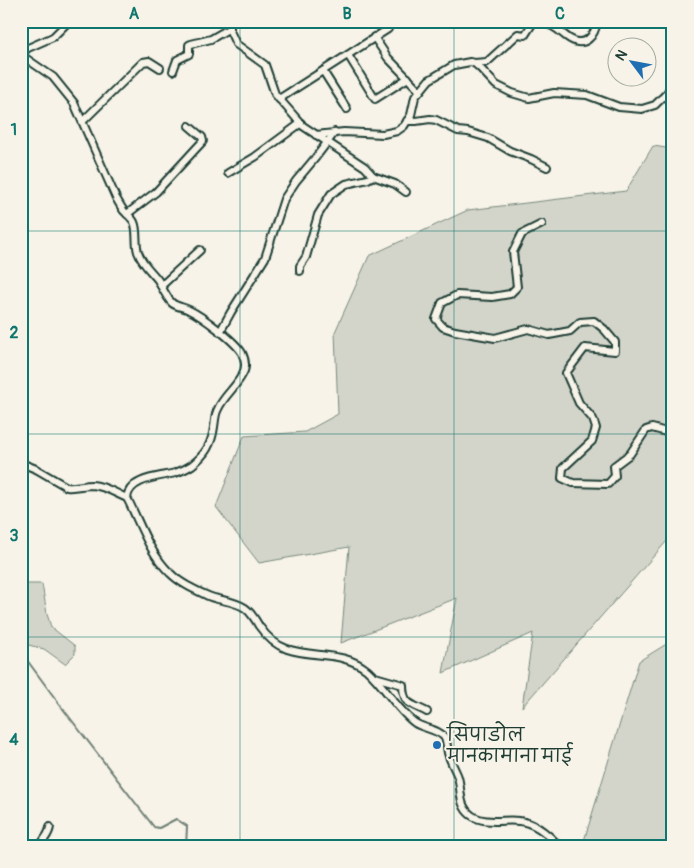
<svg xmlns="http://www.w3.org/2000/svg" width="694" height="868" font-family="Pangolin,'Playpen Sans Deva',sans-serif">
<rect width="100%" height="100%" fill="#f7f3e8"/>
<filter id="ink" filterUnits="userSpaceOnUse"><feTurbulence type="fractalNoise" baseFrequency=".02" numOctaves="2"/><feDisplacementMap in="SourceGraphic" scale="10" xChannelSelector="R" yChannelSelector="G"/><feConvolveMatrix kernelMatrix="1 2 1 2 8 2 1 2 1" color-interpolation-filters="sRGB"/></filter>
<g filter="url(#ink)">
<g fill="#d3d5ca" stroke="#79897f">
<path d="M653 146 673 149V534L522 707 533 633 443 673 457 598 341 643 349 547 259 563 216 507 244 436 305 432 338 414 335 332 369 256 468 210 626 191Z"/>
<path d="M21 584H42L47 614 51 627 75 646V654L65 664 44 649 21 643Z"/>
<path d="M673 640V847H588L583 844 639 661Z"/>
</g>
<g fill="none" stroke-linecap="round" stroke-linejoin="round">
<path stroke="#6f8077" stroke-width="2" d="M21 652 60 705 154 827 159 828 176 819 187 826 186 847"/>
<defs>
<g id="minor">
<path d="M230 21V31L236 44 265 65 275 94 303 126 365 167 373 176 368 179 346 184 331 194 318 215 306 257 300 266V271"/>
<path d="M538 21C545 23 551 25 557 29 561 32 565 36 570 39 585 48 595 36 597 21"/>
<path d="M374 37 388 58 420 91"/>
<path d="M21 54 28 48 53 37 69 21"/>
<path d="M21 55 53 77 74 103 116 198C119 203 121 207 124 211 128 215 132 218 134 222 138 230 135 243 138 252 142 264 151 271 158 280 162 287 166 297 172 303 177 307 184 307 189 310 202 316 235 341 242 353 245 359 246 365 244 371 238 386 224 395 218 409 215 414 215 421 214 427 212 444 205 455 192 465 186 469 181 471 175 473 160 477 129 478 127 498 140 523 149 553 170 573 180 583 193 589 206 595 218 601 233 600 245 608 251 612 255 619 259 626 266 636 275 645 287 649 314 658 344 651 367 670 385 686 396 709 415 723 424 729 439 729 445 738 447 742 447 748 448 753 450 761 455 769 458 777 462 791 458 805 471 815 485 825 504 819 519 821 535 822 550 836 560 847"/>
<path d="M348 55 375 99 408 78"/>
<path d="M474 63 487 62 518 34 525 35 534 21"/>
<path d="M173 71 177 60 189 54V45L191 44 211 39 230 28"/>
<path d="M323 71 347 109"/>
<path d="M279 99 388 29"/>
<path d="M83 121 143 62 149 61 160 68"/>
<path d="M407 121H416L430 119 436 120 458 131 468 132 488 138 510 151 531 159 547 167"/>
<path d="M316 135 344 132 383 134 397 131 404 126 411 115 415 97 429 80 454 65 470 62 474 63 480 68 496 85 512 93 529 98 554 93 587 95 619 107 642 109 655 105 667 93 673 83"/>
<path d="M228 173 255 157 301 123"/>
<path d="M373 176 395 184 406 192"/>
<path d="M127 214 156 192 203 141 202 137 189 126"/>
<path d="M542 224 522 234 513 252 517 287 510 294 492 297 457 295 442 303 436 319 443 327 455 331 495 338 528 329 549 335 570 331 580 322 594 321 604 329 615 342V351L585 348 566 373 579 403 593 419 596 428 592 441 563 468 562 478 573 483 608 484 615 476 614 466 630 454 646 430 652 428 673 434"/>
<path d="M161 286 200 250"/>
<path d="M220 332 231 312 265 258 284 199 296 181 316 157 335 132"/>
<path d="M21 463 36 469 67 487C75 488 83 485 92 485 105 486 115 493 127 498"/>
<path d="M375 677 403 685C403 705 412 704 427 712"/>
<path d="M40 847C43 839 49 836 50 827"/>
</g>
</defs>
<use href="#minor" stroke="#1f3d34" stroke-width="10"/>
<use href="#minor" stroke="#f7f3e8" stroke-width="6"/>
</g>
</g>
<path fill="none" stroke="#0f766e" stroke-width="1" stroke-opacity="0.55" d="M240 21V847M454 21V847M21 231H673M21 434H673M21 637H673"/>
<circle fill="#1f6fb2" stroke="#f7f3e8" stroke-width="2" cx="437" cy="745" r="5"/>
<g text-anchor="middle" stroke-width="4" stroke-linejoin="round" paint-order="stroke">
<g font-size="18" fill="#1f3d34" stroke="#f7f3e8" text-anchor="start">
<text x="447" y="741">सिपाडोल<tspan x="447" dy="21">मानकामाना माई</tspan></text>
</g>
</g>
<rect width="694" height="868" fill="none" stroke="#f7f3e8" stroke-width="55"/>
<g transform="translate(632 62) rotate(302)"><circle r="24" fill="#f7f3e8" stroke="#a1aaa0"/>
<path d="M0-4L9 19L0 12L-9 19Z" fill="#1f6fb2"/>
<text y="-8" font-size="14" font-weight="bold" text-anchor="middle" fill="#1f3d34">N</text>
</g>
<rect x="28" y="28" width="638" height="812" fill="none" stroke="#0f766e" stroke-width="2"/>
<g font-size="16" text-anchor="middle" font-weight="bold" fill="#0f766e">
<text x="134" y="19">A</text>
<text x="347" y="19">B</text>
<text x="560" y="19">C</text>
<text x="14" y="135">1</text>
<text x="14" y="338">2</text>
<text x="14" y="541">3</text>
<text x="14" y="745">4</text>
</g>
</svg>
